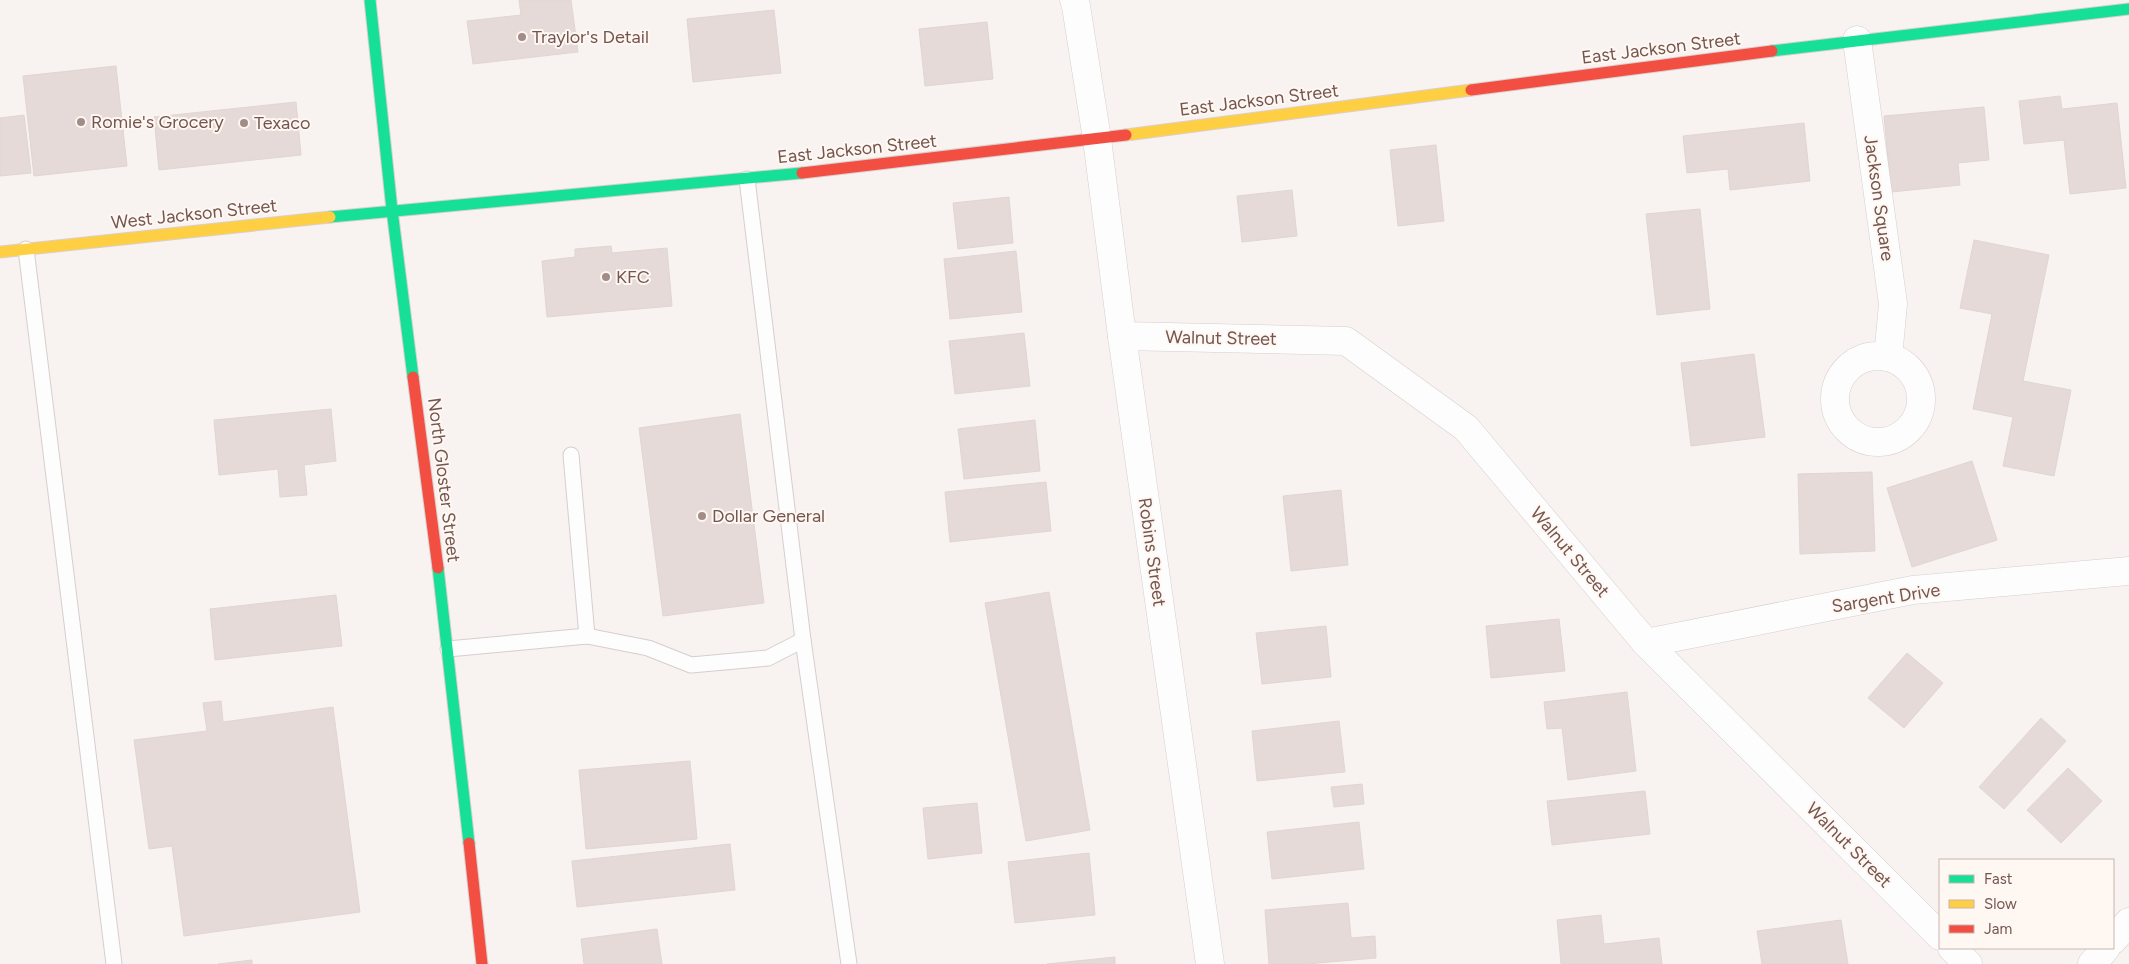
<svg xmlns="http://www.w3.org/2000/svg" width="2129" height="964" font-family="Figtree,sans-serif">
<rect width="100%" height="100%" fill="#f8f3f0"/>
<g fill="#e5dad7" stroke="#e0d5d2">
<path d="M519 0H571L578 52 473 64 467 21 521 15Z"/>
<path d="M774 10 781 73 693 82 687 19Z"/>
<path d="M987 22 993 79 925 86 919 29Z"/>
<path d="M116 66 127 166 34 176 23 76Z"/>
<path d="M2060 96 2062 109 2117 103 2126 188 2070 194 2064 140 2024 144 2019 101Z"/>
<path d="M296 102 301 155 159 170 154 117Z"/>
<path d="M1984 107 1989 160 1958 163 1960 185 1891 192 1884 116Z"/>
<path d="M24 115 31 173 0 176V118Z"/>
<path d="M1804 123 1810 181 1730 190 1728 169 1687 173 1683 136Z"/>
<path d="M1436 145 1444 221 1398 226 1390 150Z"/>
<path d="M1292 190 1297 236 1242 242 1237 196Z"/>
<path d="M1009 197 1013 243 958 249 953 203Z"/>
<path d="M1700 209 1710 309 1657 315 1646 214Z"/>
<path d="M1974 240 2049 255 2023 381 2071 390 2054 476 2003 466 2013 417 1973 409 1992 314 1960 308Z"/>
<path d="M611 246 612 253 667 248 672 306 547 317 542 261 575 257V249Z"/>
<path d="M1016 251 1022 312 950 319 944 259Z"/>
<path d="M1024 333 1030 386 955 394 949 341Z"/>
<path d="M1754 354 1765 437 1691 446 1681 363Z"/>
<path d="M331 409 336 461 304 465 307 495 280 497 278 469 219 475 214 420Z"/>
<path d="M740 414 764 603 663 616 639 428Z"/>
<path d="M1035 420 1040 471 964 479 958 429Z"/>
<path d="M1972 461 1997 540 1912 567 1887 488Z"/>
<path d="M1872 472 1875 551 1800 554 1798 474Z"/>
<path d="M1046 482 1051 531 950 542 945 492Z"/>
<path d="M1341 490 1348 565 1291 571 1283 496Z"/>
<path d="M1049 592 1090 830 1026 841 985 603Z"/>
<path d="M336 595 342 646 215 660 210 609Z"/>
<path d="M1559 619 1565 671 1491 678 1486 626Z"/>
<path d="M1326 626 1331 677 1262 684 1256 633Z"/>
<path d="M1907 653 1943 683 1904 728 1868 698Z"/>
<path d="M1627 692 1636 771 1568 780 1562 728 1547 729 1544 702Z"/>
<path d="M221 701 223 722 333 707 360 912 184 936 172 846 149 849 134 740 207 731 203 703Z"/>
<path d="M2041 718 2066 741 2004 809 1979 787Z"/>
<path d="M1339 721 1345 772 1257 781 1252 731Z"/>
<path d="M690 761 697 839 586 849 579 770Z"/>
<path d="M2068 768 2102 801 2061 843 2027 810Z"/>
<path d="M1362 784 1364 804 1334 807 1331 787Z"/>
<path d="M1645 791 1650 834 1552 845 1547 801Z"/>
<path d="M977 803 982 853 928 859 923 808Z"/>
<path d="M1359 822 1364 869 1272 879 1267 832Z"/>
<path d="M730 844 735 890 577 907 572 861Z"/>
<path d="M1089 853 1095 915 1015 923 1008 862Z"/>
<path d="M1348 903 1351 938 1375 936 1376 958 1307 964H1269L1265 910Z"/>
<path d="M1601 915 1604 944 1659 938 1662 964H1561L1557 920Z"/>
<path d="M1841 920 1848 964H1762L1757 931Z"/>
<path d="M657 929 662 964H584L581 939Z"/>
<path d="M1115 957V964H1047Z"/>
<path d="M252 960V964H218Z"/>
</g>
<g fill="none" stroke-linecap="round" stroke-linejoin="round">
<defs>
<g id="lane">
<path d="M747 179 803 640 849 964"/>
<path d="M26 249 114 964"/>
<path d="M571 455 587 636"/>
<path d="M448 649 587 636 648 648 691 665 768 658 803 640"/>
</g>
<g id="street">
<path d="M1074 0 1076 6 1097 139 1122 336 1210 964"/>
<path d="M1857 40 1893 304 1888 357"/>
<path d="M1122 336 1346 341 1466 428 1646 643 1940 936"/>
<circle cx="1878" cy="399" r="43"/>
<path d="M1646 643 1913 590 2129 571"/>
<path d="M2113 940 2129 922"/>
<path d="M1952 948 1968 964"/>
<path d="M2092 964 2106 948"/>
</g>
<g id="fast">
<path d="M370 0 392 210 413 377"/>
<path d="M1772 51 2129 9"/>
<path d="M330 217 802 173"/>
<path d="M438 568 469 843"/>
</g>
<g id="slow">
<path d="M1126 135 1471 90"/>
<path d="M0 252 330 217"/>
</g>
<g id="jam">
<path d="M1471 90 1772 51"/>
<path d="M802 173 1126 135"/>
<path d="M413 377 438 568"/>
<path d="M469 843 482 964"/>
</g>
</defs>
<use href="#lane" stroke="#d6cecc" stroke-width="17"/>
<use href="#street" stroke="#d6cecc" stroke-width="29"/>
<use href="#fast" stroke="#d9d0cd" stroke-width="13"/>
<use href="#slow" stroke="#d9d0cd" stroke-width="13"/>
<use href="#jam" stroke="#d9d0cd" stroke-width="13"/>
<use href="#lane" stroke="#fefdfd" stroke-width="15"/>
<use href="#street" stroke="#fefdfd" stroke-width="28"/>
<use href="#fast" stroke="#16e098" stroke-width="11"/>
<use href="#slow" stroke="#ffcf43" stroke-width="11"/>
<use href="#jam" stroke="#f24e42" stroke-width="11"/>
</g>
<g fill="#a38c88" stroke="#fef7f2" stroke-width="2">
<circle cx="522" cy="37" r="5"/>
<circle cx="81" cy="122" r="5"/>
<circle cx="244" cy="123" r="5"/>
<circle cx="606" cy="277" r="5"/>
<circle cx="702" cy="516" r="5"/>
</g>
<g text-anchor="middle" stroke-width="4" stroke-linejoin="round" paint-order="stroke">
<g font-size="18" fill="#755550" stroke="#fef7f2" text-anchor="start">
<text x="532" y="43">Traylor's Detail</text>
<text x="91" y="128">Romie's Grocery</text>
<text x="254" y="129">Texaco</text>
<text x="616" y="283">KFC</text>
<text x="712" y="522">Dollar General</text>
</g>
<g font-size="18" fill="#755550" stroke="#fef7f2">
<text transform="translate(1661 48) rotate(-7)" y="6">East Jackson Street</text>
<text transform="translate(1259 100) rotate(-7)" y="6">East Jackson Street</text>
<text transform="translate(857 149) rotate(-6)" y="6">East Jackson Street</text>
<text transform="translate(1879 198) rotate(82)" y="6">Jackson Square</text>
<text transform="translate(194 214) rotate(-6)" y="6">West Jackson Street</text>
<text transform="translate(1221 338) rotate(1)" y="6">Walnut Street</text>
<text transform="translate(444 480) rotate(83)" y="6">North Gloster Street</text>
<text transform="translate(1152 552) rotate(82)" y="6">Robins Street</text>
<text transform="translate(1570 552) rotate(50)" y="6">Walnut Street</text>
<text transform="translate(1886 598) rotate(-9)" y="6">Sargent Drive</text>
<text transform="translate(1849 845) rotate(45)" y="6">Walnut Street</text>
</g>
</g>
<rect x="1939" y="859" width="175" height="90" fill="#fef7f2" stroke="#c7b6b1"/>
<rect x="1949" y="875" width="25" height="8" fill="#16e098" stroke="#c7b6b1"/>
<text x="1984" y="884" font-size="15" fill="#755550">Fast</text>
<rect x="1949" y="900" width="25" height="8" fill="#ffcf43" stroke="#c7b6b1"/>
<text x="1984" y="909" font-size="15" fill="#755550">Slow</text>
<rect x="1949" y="925" width="25" height="8" fill="#f24e42" stroke="#c7b6b1"/>
<text x="1984" y="934" font-size="15" fill="#755550">Jam</text>
</svg>
